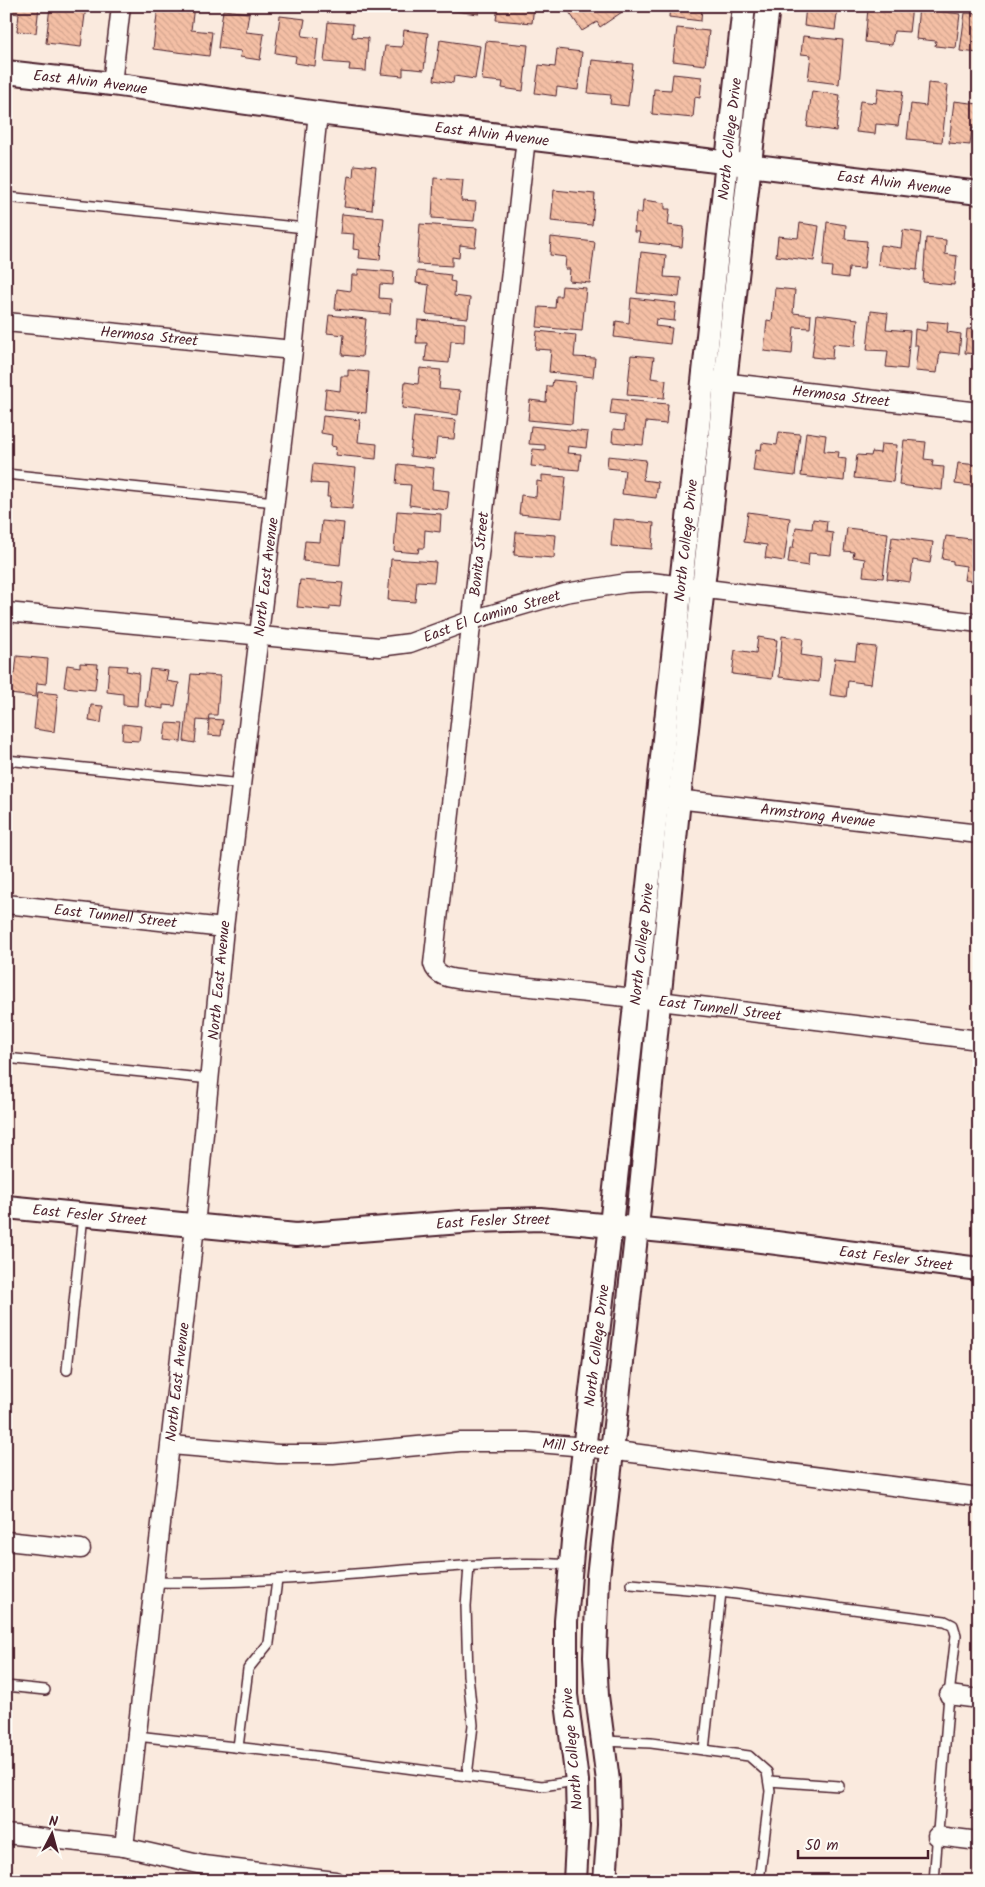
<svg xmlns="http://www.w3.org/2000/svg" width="985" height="1887" font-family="Kalam,sans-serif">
<defs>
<pattern id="building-back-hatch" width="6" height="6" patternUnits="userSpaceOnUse" patternTransform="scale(1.25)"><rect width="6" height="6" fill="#f4bfa5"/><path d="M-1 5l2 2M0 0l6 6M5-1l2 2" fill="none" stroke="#d3a48e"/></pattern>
</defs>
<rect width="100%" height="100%" fill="#faeade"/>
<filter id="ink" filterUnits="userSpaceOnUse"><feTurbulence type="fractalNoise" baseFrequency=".02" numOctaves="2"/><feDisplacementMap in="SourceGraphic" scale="10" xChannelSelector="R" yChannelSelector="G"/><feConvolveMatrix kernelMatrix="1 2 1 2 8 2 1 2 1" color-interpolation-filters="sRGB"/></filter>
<g filter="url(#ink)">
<g fill="url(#building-back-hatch)" stroke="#4a1f2b">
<path d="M6 6H39L36 33 17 31 19 14 6 12Z"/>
<path d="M50 6H86L81 47 46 43Z"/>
<path d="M158 6H194L191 30 212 32 209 56 153 49Z"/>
<path d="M445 6H479V14L445 10Z"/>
<path d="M498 6H534L532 23 496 20Z"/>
<path d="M565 6H618L622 12 600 27 597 22 582 31Z"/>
<path d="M670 6H702L701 21 669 17Z"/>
<path d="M806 6H838L835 30 804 26Z"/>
<path d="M892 6H912L909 32 894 31 892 45 865 42 868 8 892 10Z"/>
<path d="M919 6H938L937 11 960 14 956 48 935 46 936 41 916 39Z"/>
<path d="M223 10 249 13 246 32 264 34 260 60 240 57 241 51 218 48Z"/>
<path d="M965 13 979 14V53L960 51Z"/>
<path d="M280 16 305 19 302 36 318 38 315 66 295 63 296 56 275 53Z"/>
<path d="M328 22 353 24 352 37 368 38 366 71 349 70 350 64 324 62Z"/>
<path d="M677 28 709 31 705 65 673 61Z"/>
<path d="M404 30 428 33 424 70 403 68V76L381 74 385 46 402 47Z"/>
<path d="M803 36 843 40 839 84 808 80 811 55 801 54Z"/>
<path d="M440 40 480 46 475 79 454 76 453 83 434 80Z"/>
<path d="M486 41 528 45 523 91 502 88 503 82 482 80Z"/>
<path d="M557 49 582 52 578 90 557 87 556 96 535 93 539 65 555 67Z"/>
<path d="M592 60 633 64 628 106 610 104 611 95 588 93Z"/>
<path d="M673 74 702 77 700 98 695 97 693 118 652 114 654 89 671 90Z"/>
<path d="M928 83 948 85 942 142 907 139 911 104 926 106Z"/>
<path d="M878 88 903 91 898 126 876 124 875 134 856 132 860 101 876 103Z"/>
<path d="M812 91 840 95 836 131 807 127Z"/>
<path d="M954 101 979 104V129L972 128 970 145 949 143Z"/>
<path d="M354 165 376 167 372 210 344 207 348 176 353 177Z"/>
<path d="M434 178 463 180 461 201 476 202 474 221 432 218Z"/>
<path d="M554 190 595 194 592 225 551 221Z"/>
<path d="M643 200 665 203V209H670L668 225 684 227 682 247 638 242 640 232H634L636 213H642Z"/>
<path d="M342 214 384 218 380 260 359 258 360 250 353 249 354 234 340 233Z"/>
<path d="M827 222 846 225 845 239 867 241 864 269 849 268 848 278 831 276 832 267 823 266Z"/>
<path d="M800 223 819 226 814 261 776 256 778 236 798 238Z"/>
<path d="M420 224 477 228 475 247 460 245 459 258 452 257V266L417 264Z"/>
<path d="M903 230 921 233 917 270 878 265 880 245 901 248Z"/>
<path d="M551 237 595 242 590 283 569 281 570 269H565L566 257 550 255Z"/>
<path d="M926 238 946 240 945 254 957 256 954 285 923 282Z"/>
<path d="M641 252 666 255 664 277 681 278 679 297 637 293Z"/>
<path d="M978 257H979V292L973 291Z"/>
<path d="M358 269 394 272 393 285 380 284 379 298 391 299 390 314 335 309 337 289 351 291 352 275H358Z"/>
<path d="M417 271 451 275 450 281 455 282 454 296 470 298 468 318 426 314 429 285 416 283Z"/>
<path d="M562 286 586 288 582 331 537 327 539 307 555 308 556 296H561Z"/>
<path d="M775 288 795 290 793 313 811 315 810 328 794 327 792 354 764 351 767 320 772 321Z"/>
<path d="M631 298 676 303 674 321 656 319 655 326 672 328 670 344 614 337 616 321 629 323Z"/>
<path d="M871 311 888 313 886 329 910 331 907 369 886 367 888 351 867 350Z"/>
<path d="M817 314 858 319 855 346 833 344 832 359 812 357Z"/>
<path d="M329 315 366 319 362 357 342 355 344 335 327 333Z"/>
<path d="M418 320 465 323 464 342 451 341 449 363 425 361 427 343H416Z"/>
<path d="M927 321 948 323 947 332 961 334 959 354 940 352 937 373 915 371 918 345H914L915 329 926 331Z"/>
<path d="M967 329 979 330V359L977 358V354L965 353Z"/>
<path d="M537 331 576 335 574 357 595 358 593 377 549 372 551 350 535 349Z"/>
<path d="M631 355 654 357 651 378 666 380 664 398 627 395Z"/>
<path d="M420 368 441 370 439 389 460 391 458 415 402 408 405 382 418 384Z"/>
<path d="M348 370 369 372 366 413 324 409 326 389 340 391 341 376H348Z"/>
<path d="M553 380 575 382 572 424 528 420 530 400 546 402 547 386H552Z"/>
<path d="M612 399 668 404 666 424 646 422 643 445 612 442 613 429 624 430 625 416 610 414Z"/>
<path d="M323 416 360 420 358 442 377 444 376 459 335 455 336 447 331 446 332 435 321 433Z"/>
<path d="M414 416 456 420 454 439 437 438 435 459 410 456Z"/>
<path d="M531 426 588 432 586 448 568 446 567 453 581 454 579 470 531 466 533 449 545 450V445L529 444Z"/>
<path d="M779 432 800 434 795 476 753 471 756 449 761 450 762 443 777 445Z"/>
<path d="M806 432 826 435 824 451 839 452 838 458 846 459 844 481 801 476Z"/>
<path d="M904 440 926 442 924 459 933 460 932 466 944 467 942 490 899 485Z"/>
<path d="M881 444 897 445 893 482 854 478 857 455 871 456 872 452 880 453Z"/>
<path d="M608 456 646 460 643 480 658 482 656 498 622 494 625 470 607 468Z"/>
<path d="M979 456V487L955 484 958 463 978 465Z"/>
<path d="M313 464 356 468 352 509 329 507 330 497H327L328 484 311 483Z"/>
<path d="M398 464 434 468 432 489 449 491 447 510 409 505 411 485 396 484Z"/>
<path d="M542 475 566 477 562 518 519 514 521 495 536 497 537 481 542 482Z"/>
<path d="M397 511 441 514 440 532 425 530 424 548H419L418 553 394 551Z"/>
<path d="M748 512 790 518 784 561 765 558 767 545 744 542Z"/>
<path d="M613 519 654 523 652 549 611 546Z"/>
<path d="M813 519 827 521 826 532 833 533 831 555 809 553 808 566 788 563 790 548H793L796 527 812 529Z"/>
<path d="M322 521 344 523 340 565 303 561 305 541 320 542Z"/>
<path d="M847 528 888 533 883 578 863 576 865 559 853 557 854 552 844 551Z"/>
<path d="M516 532 556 535 554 558 514 555Z"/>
<path d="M946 536 979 540V582L964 580 966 566 953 564V561L942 559Z"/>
<path d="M892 537 933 542 930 563 913 560 910 582 887 579Z"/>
<path d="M391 559 436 562 434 582 417 581 415 602 388 600Z"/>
<path d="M300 580 343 583 340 607 330 606V610L297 607Z"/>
<path d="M782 636 803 639 801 655 821 658 819 682 779 677Z"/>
<path d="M758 637 777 640 772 679 732 674 735 650 756 653Z"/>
<path d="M857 645 876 647 871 684 848 681 846 697 830 695 835 658 855 660Z"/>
<path d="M17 656 48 659 46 684 37 683 36 697 9 694 11 673 15 674Z"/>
<path d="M80 663 98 664 95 690 64 687 67 665 80 667Z"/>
<path d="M109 665 127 666 126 671 139 673 137 706 123 705V694L107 692Z"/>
<path d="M150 669 168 671 166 681 179 683 175 706 163 705V709L145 706Z"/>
<path d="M191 674 220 676 217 715H209L208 721 197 720 195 743 184 741Z"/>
<path d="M38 692 58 694 54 732 34 729Z"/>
<path d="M91 705 103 706 101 723 89 721Z"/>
<path d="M209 719 223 720 221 736 208 735Z"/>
<path d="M166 723 183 724 181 742 164 740Z"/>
<path d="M123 724 141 726 139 741 122 740Z"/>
</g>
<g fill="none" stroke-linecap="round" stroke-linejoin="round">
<defs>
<g id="service">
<path d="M6 197 305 228"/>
<path d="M6 474 275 502"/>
<path d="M6 760 242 784"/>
<path d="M6 1058 210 1079"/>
<path d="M67 1370 83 1215"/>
<path d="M155 1582C238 1584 321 1577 404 1570 460 1566 515 1561 571 1565"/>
<path d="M631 1584 721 1592 945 1621 953 1625 956 1635 949 1695 934 1881"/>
<path d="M6 1686 45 1690"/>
<path d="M137 1736 323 1757 542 1786 576 1781"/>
<path d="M603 1741 651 1743 749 1756 767 1772 770 1791 759 1881"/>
<path d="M238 1747 248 1669 269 1643 277 1580"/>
<path d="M704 1750 721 1592"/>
<path d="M467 1776 473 1725 468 1675 466 1606 469 1566"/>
<path d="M769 1781 839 1786"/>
</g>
<g id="minor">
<path d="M112 84 121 6"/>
<path id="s1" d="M526 138 433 964C437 978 452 978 464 980L635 998 979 1040"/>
<path id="s2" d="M6 322 293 350"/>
<path id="s3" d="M713 381 979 412"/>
<path id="s4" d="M6 612 379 647 410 643 472 620 565 593 627 583 651 582 979 623"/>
<path id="s5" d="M668 798 979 834"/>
<path id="s6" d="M6 904 224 928"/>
<path id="s7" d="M171 1445 278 1454H333L460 1442H527L585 1447 979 1497"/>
<path d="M6 1541 81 1549"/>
<path d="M949 1695 979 1699"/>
<path d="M6 1834 124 1847 203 1865 335 1881"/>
<path d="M937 1836 979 1841"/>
<path id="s8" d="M124 1847 195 1226 224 928 293 350 318 113"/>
</g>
<g id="tertiary">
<path id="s9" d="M6 72 112 84 318 113 979 193"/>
<path id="s10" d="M6 1207 296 1235 474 1221 540 1219 745 1239 979 1269"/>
<path id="s11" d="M575 1881 578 1824 577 1781 566 1695V1621L573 1541 611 1225 744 6"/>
<path d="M605 1881 609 1825 608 1781 597 1696 595 1656 598 1577 637 1228 679 799 714 490 725 382 768 6"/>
</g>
</defs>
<use href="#service" stroke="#4a1f2b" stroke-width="12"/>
<use href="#minor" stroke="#4a1f2b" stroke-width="21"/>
<use href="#tertiary" stroke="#4a1f2b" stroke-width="26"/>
<use href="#service" stroke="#fdfcf7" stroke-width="9"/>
<use href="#minor" stroke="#fdfcf7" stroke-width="18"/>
<use href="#tertiary" stroke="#fdfcf7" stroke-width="22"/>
</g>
</g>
<g text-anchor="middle" stroke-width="4" stroke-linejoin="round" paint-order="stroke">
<g font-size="15" fill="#4a1f2b" stroke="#fdfcf7">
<text dy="5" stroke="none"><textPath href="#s9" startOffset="85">East Alvin Avenue</textPath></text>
<text dy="5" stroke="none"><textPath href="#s9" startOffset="490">East Alvin Avenue</textPath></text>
<text dy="5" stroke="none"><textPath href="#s11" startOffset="1752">North College Drive</textPath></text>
<text dy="5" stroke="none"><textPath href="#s9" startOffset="895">East Alvin Avenue</textPath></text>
<text dy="5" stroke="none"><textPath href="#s2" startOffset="144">Hermosa Street</textPath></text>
<text dy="5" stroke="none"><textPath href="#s3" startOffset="129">Hermosa Street</textPath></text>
<text dy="5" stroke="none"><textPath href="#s11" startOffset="1348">North College Drive</textPath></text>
<text transform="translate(479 554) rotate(-84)" y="5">Bonita Street</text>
<text dy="5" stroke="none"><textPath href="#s8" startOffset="1278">North East Avenue</textPath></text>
<text dy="5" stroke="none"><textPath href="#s4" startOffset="492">East El Camino Street</textPath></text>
<text dy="5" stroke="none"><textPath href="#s5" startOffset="151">Armstrong Avenue</textPath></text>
<text dy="5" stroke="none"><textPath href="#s6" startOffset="110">East Tunnell Street</textPath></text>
<text dy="5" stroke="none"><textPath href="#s11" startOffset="942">North College Drive</textPath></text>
<text dy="5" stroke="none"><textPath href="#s8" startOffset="872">North East Avenue</textPath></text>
<text dy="5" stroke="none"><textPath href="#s1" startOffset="1126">East Tunnell Street</textPath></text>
<text dy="5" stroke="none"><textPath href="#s10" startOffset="84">East Fesler Street</textPath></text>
<text dy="5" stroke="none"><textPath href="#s10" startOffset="489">East Fesler Street</textPath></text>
<text dy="5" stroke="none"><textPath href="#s10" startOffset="894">East Fesler Street</textPath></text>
<text dy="5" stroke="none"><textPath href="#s11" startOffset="538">North College Drive</textPath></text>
<text dy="5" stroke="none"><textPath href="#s8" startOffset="468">North East Avenue</textPath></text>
<text dy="5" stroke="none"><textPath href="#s7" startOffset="406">Mill Street</textPath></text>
<text transform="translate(572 1749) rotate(-95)" y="5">North College Drive</text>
</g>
</g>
<rect width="985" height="1887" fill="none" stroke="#fdfcf7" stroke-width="25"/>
<rect x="12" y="12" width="960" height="1862" fill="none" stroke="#4a1f2b" stroke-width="2" filter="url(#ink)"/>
<g transform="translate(52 1834) rotate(6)" stroke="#fdfcf7" stroke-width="4" paint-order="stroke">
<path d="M0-4L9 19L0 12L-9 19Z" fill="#4a1f2b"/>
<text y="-8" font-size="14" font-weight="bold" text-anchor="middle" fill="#4a1f2b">N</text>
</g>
<path d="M798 1850v8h130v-8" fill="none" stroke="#4a1f2b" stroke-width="2.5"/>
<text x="805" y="1850" font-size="15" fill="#4a1f2b" stroke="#fdfcf7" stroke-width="4" paint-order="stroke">50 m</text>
</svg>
